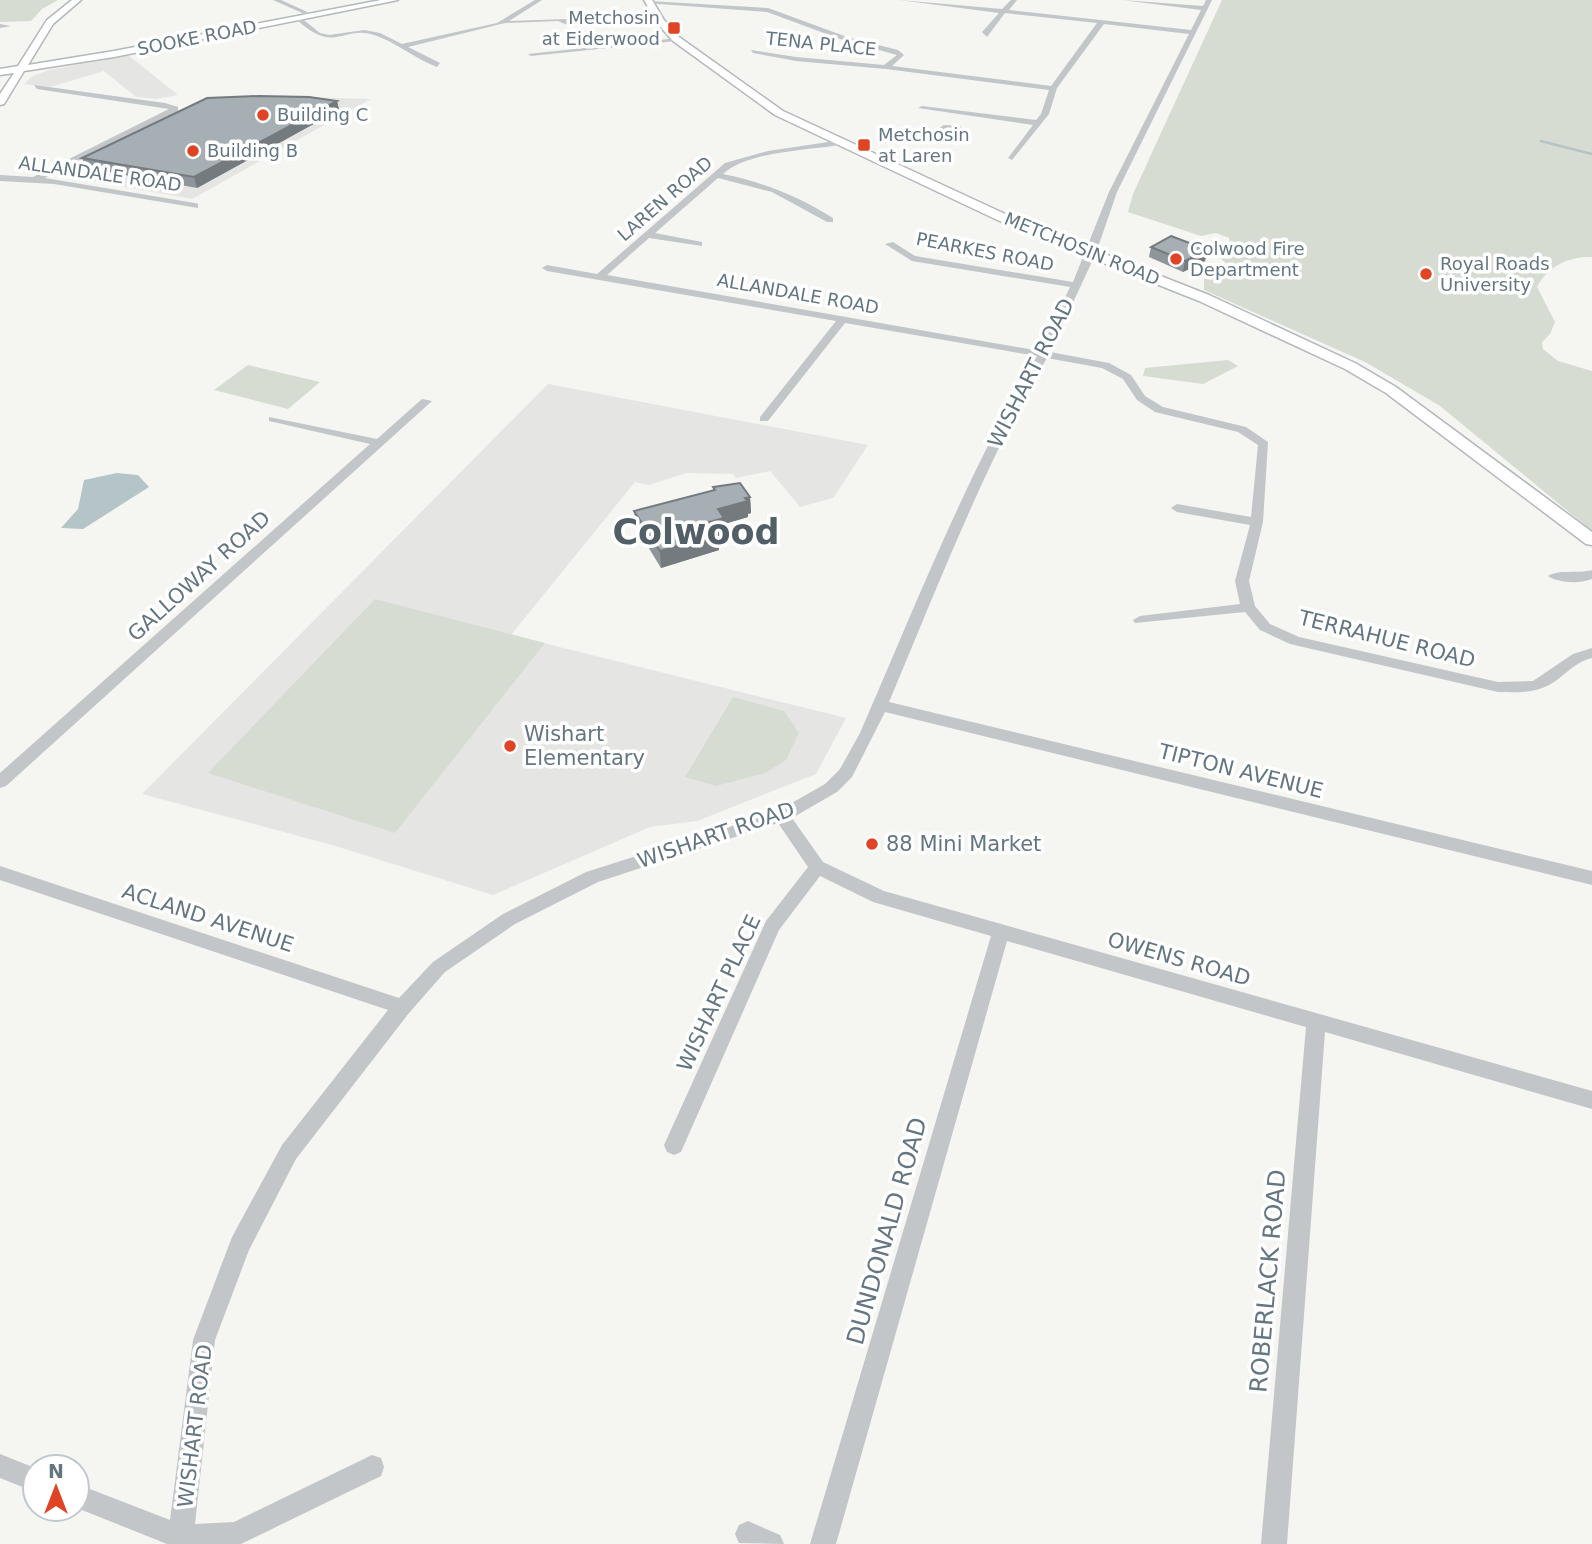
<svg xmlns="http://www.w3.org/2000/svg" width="1592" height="1544" font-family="'DejaVu Sans',sans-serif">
<rect width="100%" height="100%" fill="#f5f5f1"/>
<g fill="#e5e6e4">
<path d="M128 55 178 95 156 99 136 97 104 71 50 87 24 84 33 76 49 70Z"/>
<path d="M267 96 371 99 192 199 58 175 208 101Z"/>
<path d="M548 384 868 445 833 498 800 507 770 471 736 478 733 474 686 473 649 485 635 482 511 635 846 718 816 774 697 821 650 827 493 895 332 845 142 794Z"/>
</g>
<g fill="#d6dcd2">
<path d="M0 0H58L42 9 31 21 0 22Z"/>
<path d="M1222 0H1592V257C1569 256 1548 266 1537 287L1555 322 1550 334 1542 342 1543 349 1558 361 1592 371V531L1440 406 1367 363 1204 290V279L1227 264 1220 258 1224 249 1231 248 1229 238 1216 233 1201 236 1128 212 1133 194Z"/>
<path d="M1228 360 1238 366 1203 384 1143 376 1145 368Z"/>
<path d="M248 365 320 382 288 409 214 390Z"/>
<path d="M375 599 545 643 395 833 208 773Z"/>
<path d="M733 697 784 711 799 733 786 760 765 773 716 786 685 777Z"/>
</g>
<path fill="#b5c4c6" d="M117 473 138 475 149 487 83 529 61 528 78 509 84 480Z"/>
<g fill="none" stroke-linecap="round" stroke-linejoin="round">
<path stroke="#b5c4c6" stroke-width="2.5" d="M1541 141 1592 154"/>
<defs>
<g id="major">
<path d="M72 0H81L53 24 28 65 114 51 381 0H398L114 57 24 71 4 104 0 105V94L14 73 0 75V69L18 66 47 20Z"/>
<path d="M644 0H652L664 20 679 37 783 111 1016 219 1209 295 1355 363 1396 387 1592 532V545L1586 544 1386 393 1345 369 1199 301 1008 225 775 115 673 41 657 23Z"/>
</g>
</defs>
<use href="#major" stroke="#b3b8bb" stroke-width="3"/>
<g fill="#c2c6c9" fill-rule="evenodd">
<path d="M273 0H281L314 15 309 16Z"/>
<path d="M535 0H542L509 21 567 19 572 27 558 21 505 23 408 47 440 63 437 67C416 59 398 44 377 36 342 23 336 57 295 18L300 17 320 33 329 35 364 30 380 33 402 44 497 23Z"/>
<path d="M899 0 1002 9 1011 0H1017L1009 10 1191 30 1201 10 1122 0 1203 6 1206 0H1212L1117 192 1096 253 1050 352 1109 363 1131 375 1145 396 1163 407 1246 427 1268 442 1263 522 1249 581 1255 606 1270 624 1299 637 1498 682 1533 681 1573 654 1592 648V658C1574 662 1564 677 1549 685 1533 694 1515 692 1498 692L1290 644 1260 630 1245 612 1135 623 1133 620 1140 616 1240 604 1235 581 1250 525 1177 512 1171 508 1177 504 1251 517 1258 445 1238 432 1155 412 1137 400 1123 379 1102 368 1047 358C983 467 938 586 889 702L1592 871V885L885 712 852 777 837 792 792 818 823 862 884 891 1592 1091V1109L1325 1032 1287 1544H1261L1306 1027 1007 941 836 1544H810L991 936 873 902 820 876 779 930 681 1152 674 1155 667 1152 664 1145 766 921 808 867 778 823 598 882 515 924 445 972 409 1013 296 1159 249 1250 215 1340 195 1524 234 1522 372 1455 381 1458 384 1467 381 1476 241 1544H167L77 1508V1484L170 1520 193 1340 232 1237 282 1145 388 1010 0 880V866L399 998 433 962 503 914 586 872 776 812 825 784 840 769 860 733C915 607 966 475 1037 356L845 323 768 421H760V417L836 321 547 271 542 268 547 265 597 274 725 163 768 151 842 140 845 144C809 151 750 150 723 174 763 182 798 196 833 218V222H827L772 192 718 178 655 233 702 242V246L649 238 607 275 1040 351 1070 287 912 261 885 244 893 242 915 256 1073 282 1109 192 1189 34 1104 24 1057 88 1049 114 1012 160 1008 158 1033 125 918 108 922 106 1036 120 1041 114 1049 90 886 69 796 61 753 53 751 50 796 57 884 65 897 55 843 40 767 12 646 3 649 1 768 8 847 37 898 50 904 55 892 66 1051 86 1097 23 1005 13 987 37 982 32 999 13Z"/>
<path d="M0 24 11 26 0 28Z"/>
<path d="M678 38 676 41 531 56 528 54Z"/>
<path d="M34 85 165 103 178 107V111L45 178 195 203 198 204V208L54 184 0 181V175L33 177 169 109 37 89Z"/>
<path d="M944 125 960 126 965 131C956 139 944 139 936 130ZM945 130 946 129 956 131Z"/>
<path d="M422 399 432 401 6 786 0 788V773L370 444 269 421V417L377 439Z"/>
<path d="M1592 570V579C1580 584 1558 583 1548 576 1558 569 1578 574 1592 570Z"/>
<path d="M0 1454 35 1468V1492L0 1478Z"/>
<path d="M748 1521 780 1535 784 1544 739 1543 735 1534 739 1525Z"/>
</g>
<use href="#major" fill="#fff" fill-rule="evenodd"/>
</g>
<g fill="#8f969b">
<path d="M337 101 339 110 197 188 86 168 82 158Z"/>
<path d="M1151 247 1205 261 1183 272 1149 257Z"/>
<path d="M713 487 750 497 751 513 748 514V517L724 524 725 535 718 536 719 550 661 568 636 527 634 511 713 491Z"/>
</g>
<g fill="#747a7e">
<path d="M337 101 339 110 197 188 194 177Z"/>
<path d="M1208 250 1205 261 1183 272 1185 261Z"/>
<path d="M750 497 751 513 748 514V517L724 524 725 535 718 536 719 550 661 568 660 551 709 522 718 509Z"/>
</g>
<g fill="#a6afb4" stroke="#747a7e" stroke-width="2">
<path d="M259 96 309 97 337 101 194 177 82 158 207 98Z"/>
<path d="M1171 236 1208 250 1185 261 1151 247Z"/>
<path d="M740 483 750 497 745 498 748 501 718 509 724 518 709 522 718 534 660 551 634 511 715 490 713 487Z"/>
</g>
<g fill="#e14424" stroke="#fff" stroke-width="2.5">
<rect x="667" y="21" width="14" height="14" rx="3.5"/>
<circle cx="263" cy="115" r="7"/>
<rect x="857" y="138" width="14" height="14" rx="3.5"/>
<circle cx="193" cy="151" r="7"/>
<circle cx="1176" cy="259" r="7"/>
<circle cx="1426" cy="274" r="7"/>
<circle cx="510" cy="746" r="7"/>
<circle cx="872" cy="844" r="7"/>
</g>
<g text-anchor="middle" stroke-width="7" stroke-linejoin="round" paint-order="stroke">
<g font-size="18" fill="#647682" stroke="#fff" text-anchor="start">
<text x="660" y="24" text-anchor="end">Metchosin<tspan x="660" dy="21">at Eiderwood</tspan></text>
<text x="277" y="121">Building C</text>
<text x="878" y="141">Metchosin<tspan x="878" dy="21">at Laren</tspan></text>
<text x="207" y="157">Building B</text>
<text x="1190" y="255">Colwood Fire<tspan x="1190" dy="21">Department</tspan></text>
<text x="1440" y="270">Royal Roads<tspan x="1440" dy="21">University</tspan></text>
</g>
<g font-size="18" fill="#647682" stroke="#fff">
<text transform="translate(197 38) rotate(-11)" y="6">SOOKE ROAD</text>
<text transform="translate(821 44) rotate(6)" y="6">TENA PLACE</text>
<text transform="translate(100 174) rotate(8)" y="6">ALLANDALE ROAD</text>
<text transform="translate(665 199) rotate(-41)" y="6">LAREN ROAD</text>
<text transform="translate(1082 249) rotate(22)" y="6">METCHOSIN ROAD</text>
<text transform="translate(985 252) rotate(11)" y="6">PEARKES ROAD</text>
<text transform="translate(798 294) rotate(10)" y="6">ALLANDALE ROAD</text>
</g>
<g font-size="21" fill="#647682" stroke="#fff">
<text transform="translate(1031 373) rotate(-63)" y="7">WISHART ROAD</text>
<text transform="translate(199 576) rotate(-42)" y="7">GALLOWAY ROAD</text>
<text transform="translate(1387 639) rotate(14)" y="7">TERRAHUE ROAD</text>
<text transform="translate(1241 771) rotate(14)" y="7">TIPTON AVENUE</text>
<text transform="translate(716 835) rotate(-19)" y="7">WISHART ROAD</text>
<text transform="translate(208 918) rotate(18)" y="7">ACLAND AVENUE</text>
<text transform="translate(1179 959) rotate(16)" y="7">OWENS ROAD</text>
<text transform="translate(719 993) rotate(-65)" y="7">WISHART PLACE</text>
<text transform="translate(195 1426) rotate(-83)" y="7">WISHART ROAD</text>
</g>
<g font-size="21" fill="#647682" stroke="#fff" text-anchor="start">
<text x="524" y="741">Wishart<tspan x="524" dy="24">Elementary</tspan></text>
<text x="886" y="851">88 Mini Market</text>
</g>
<g font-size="24" fill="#647682" stroke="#fff">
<text transform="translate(887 1231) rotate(-74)" y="8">DUNDONALD ROAD</text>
<text transform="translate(1268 1281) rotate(-85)" y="8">ROBERLACK ROAD</text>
</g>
<g font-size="35" font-weight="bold" fill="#525f67" stroke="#fff">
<text x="696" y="544">Colwood</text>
</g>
</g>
<g transform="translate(56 1488)"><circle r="33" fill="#ffffff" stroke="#c1c8cd" stroke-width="2"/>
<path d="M0-5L12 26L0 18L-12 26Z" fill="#e14424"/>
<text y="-10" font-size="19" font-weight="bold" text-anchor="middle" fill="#647682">N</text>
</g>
</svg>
